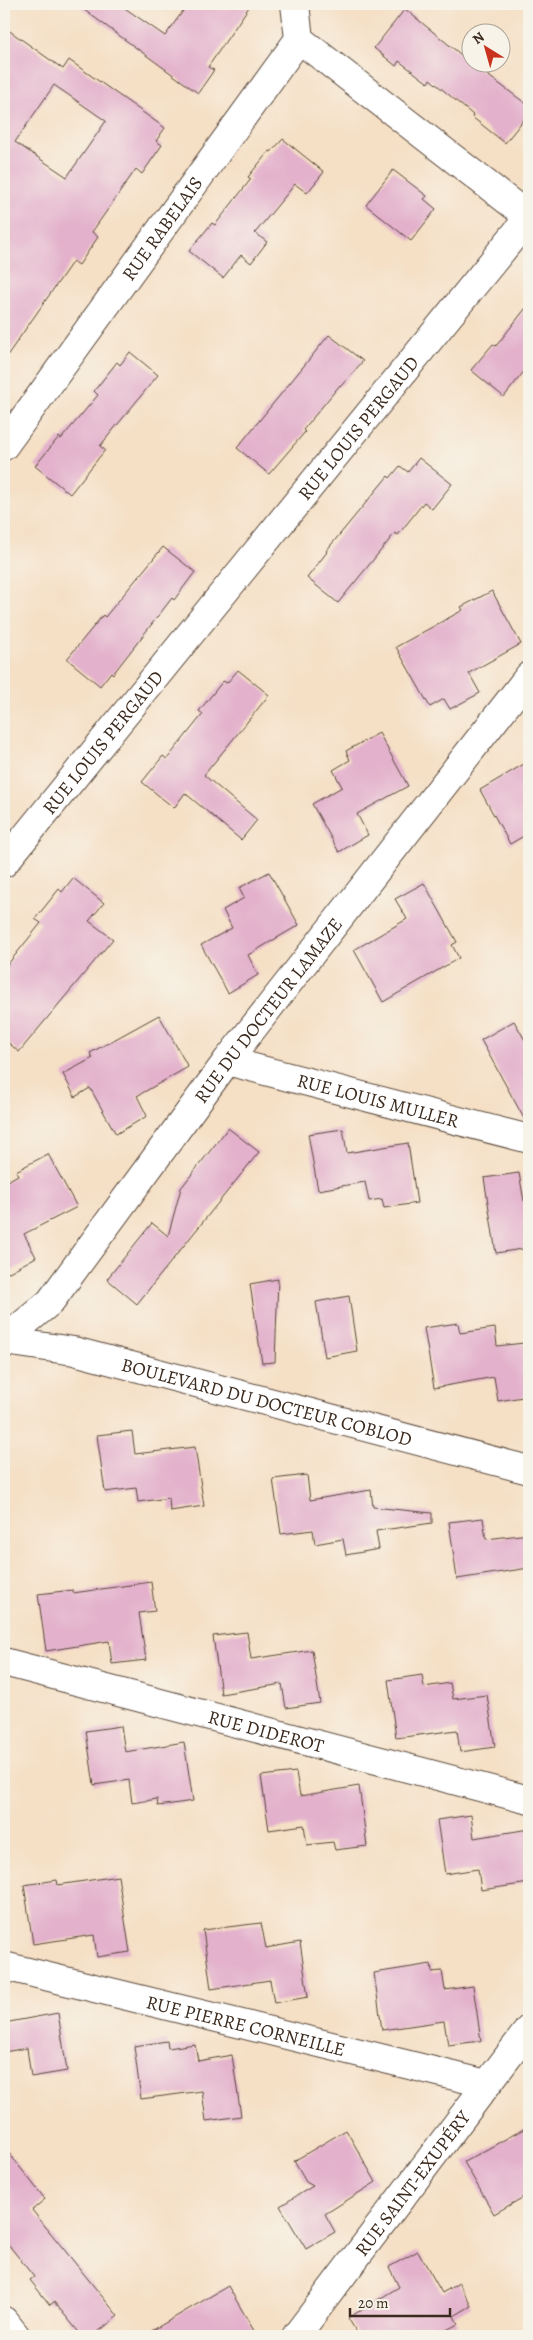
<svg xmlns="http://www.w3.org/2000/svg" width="533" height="2340" font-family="Alegreya,serif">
<rect width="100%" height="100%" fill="#f7f3e8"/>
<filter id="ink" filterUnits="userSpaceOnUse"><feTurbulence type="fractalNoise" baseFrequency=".02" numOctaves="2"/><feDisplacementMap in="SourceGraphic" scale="10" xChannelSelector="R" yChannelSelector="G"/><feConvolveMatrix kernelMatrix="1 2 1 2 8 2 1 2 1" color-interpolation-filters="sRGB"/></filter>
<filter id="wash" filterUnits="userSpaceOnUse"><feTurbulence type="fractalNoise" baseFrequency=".0096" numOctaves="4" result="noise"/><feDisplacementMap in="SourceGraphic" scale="20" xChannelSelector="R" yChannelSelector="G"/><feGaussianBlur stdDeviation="1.12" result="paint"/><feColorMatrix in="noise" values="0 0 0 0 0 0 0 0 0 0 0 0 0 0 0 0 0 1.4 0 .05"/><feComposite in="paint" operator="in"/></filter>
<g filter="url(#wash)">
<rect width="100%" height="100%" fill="#f5dfc5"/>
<g id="blocks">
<g fill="#e3b1cc" fill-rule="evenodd">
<path d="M76 4H119L165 36 188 4H251L208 67 214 70 198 93Z"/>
<path d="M405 9 470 62 529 106V113L505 143 472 117 473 115 430 79 428 83 399 61 396 66 374 48Z"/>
<path d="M4 27 63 69 69 60 165 128 156 141 162 145 142 174 136 169 92 232 98 237 79 265 73 261 4 360ZM54 85 106 121 67 177 15 142Z"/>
<path d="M283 139 324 172 307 193 295 184 255 233 267 242 251 263 241 255 223 278 189 251 212 223 215 225 251 179 248 177 269 151 271 152Z"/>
<path d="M393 170 427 196 424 199 436 209 411 241 366 205Z"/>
<path d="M529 304V365L504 397 471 370 493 344 496 346Z"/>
<path d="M329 335 363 361 341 386 340 385 303 430 305 432 269 474 237 448Z"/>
<path d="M130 352 158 375 100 446 105 450 70 494 35 466 59 437 61 439 98 395 94 391 117 362 120 365Z"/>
<path d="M419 458 452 484 432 509 424 502 398 535 395 533 338 603 307 578 327 552 326 551 388 476 390 478 400 466 408 472Z"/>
<path d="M163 547 195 572 174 600 172 598 113 674 111 672 100 686 67 659 103 615 105 617Z"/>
<path d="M492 591 521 644 469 673 480 693 450 709 444 699 430 707 396 647 463 610 461 607Z"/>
<path d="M238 670 269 695 204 775 257 820 241 840 185 793 174 808 142 782 163 756 167 759 203 714 199 711 223 681 227 683Z"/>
<path d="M379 733 408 786 357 814 368 835 339 852 312 804 342 787 333 770 350 760 346 751Z"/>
<path d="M529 761V833L510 844 480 790Z"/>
<path d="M269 872 299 925 248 955 258 975 228 993 201 945 232 928 223 910 244 898 239 888Z"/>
<path d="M73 878 104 903 89 921 113 939 19 1052 4 1039V969L41 923 35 919 59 889 62 892Z"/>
<path d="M424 883 457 942 452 945 459 958 383 1002 354 950 407 919 395 899Z"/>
<path d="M159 1015 188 1067 137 1096 147 1116 116 1134 90 1088 75 1097 63 1074 93 1058 90 1053Z"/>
<path d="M514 1021 529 1047V1123L526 1122 481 1040Z"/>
<path d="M228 1128 259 1152 137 1304 107 1279 152 1223 168 1236 181 1188Z"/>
<path d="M343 1129 347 1153 408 1143 417 1203 384 1208 382 1199 369 1201 365 1182 318 1190 308 1134Z"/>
<path d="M48 1154 77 1207 24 1234 36 1257 4 1275V1183L18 1175 16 1171Z"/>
<path d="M519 1173 524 1201H529V1248L496 1253 484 1178Z"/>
<path d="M278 1279 275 1362 262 1363 250 1284Z"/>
<path d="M349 1296 357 1351 325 1357 316 1302Z"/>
<path d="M458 1323 460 1333 495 1328 497 1346 524 1343 529 1373V1396L498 1401 494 1377 434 1388 424 1328Z"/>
<path d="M132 1431 135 1454 195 1447 204 1506 170 1511 169 1498 138 1502 136 1488 105 1492 97 1435Z"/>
<path d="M307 1475 310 1500 371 1490 373 1507 432 1513V1523L376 1531 379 1549 346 1555 343 1539 315 1544 313 1530 281 1534 273 1479Z"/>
<path d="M483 1518 486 1539 529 1534V1568L457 1579 449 1522Z"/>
<path d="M151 1582 155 1611 139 1613 146 1660 112 1664 109 1641 46 1651 38 1594 73 1590V1593Z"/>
<path d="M247 1632 251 1659 312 1650 320 1703 286 1708 282 1684 221 1694 213 1636Z"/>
<path d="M422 1675 424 1687 450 1683 453 1699 487 1695 495 1747 460 1752 457 1730 396 1738 388 1680Z"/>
<path d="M121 1726 125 1752 184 1742 193 1801 158 1806 157 1799 132 1803 129 1780 94 1785 86 1731Z"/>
<path d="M296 1772 300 1796 359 1786 367 1846 335 1850 333 1842 307 1845 304 1825 269 1830 261 1776Z"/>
<path d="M471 1815 474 1838 529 1829V1883L481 1890 478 1869 445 1874 437 1820Z"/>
<path d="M118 1876 130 1952 97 1957 94 1935 33 1944 24 1885 57 1880 58 1885Z"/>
<path d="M261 1923 266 1948 300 1942 308 1997 274 2003 270 1980 211 1989 203 1930Z"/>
<path d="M431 1964 432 1972 442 1971 445 1990 473 1986 481 2041 448 2045 444 2021 382 2030 374 1973Z"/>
<path d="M58 2013 67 2071 31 2077 27 2048 4 2052V2023Z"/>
<path d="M167 2041 168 2048 195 2044 198 2061 232 2055 241 2116 206 2121 202 2091 141 2099 134 2046Z"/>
<path d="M529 2126V2194L494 2214 464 2162Z"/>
<path d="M346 2130 376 2182 325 2214 335 2232 306 2249 280 2206 313 2186 306 2182 294 2161Z"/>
<path d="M4 2147 45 2199 32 2210 118 2316 93 2336H82L54 2302 50 2305 30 2280 34 2277 4 2239Z"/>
<path d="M418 2251 442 2293 459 2283 471 2306 454 2316 458 2324 435 2336H359L348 2318 399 2287 389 2267Z"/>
<path d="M228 2286 257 2336H143Z"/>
</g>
</g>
</g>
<g filter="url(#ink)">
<use href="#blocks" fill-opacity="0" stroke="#574537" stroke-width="1"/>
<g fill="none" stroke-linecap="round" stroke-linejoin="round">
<defs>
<g id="minor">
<path id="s1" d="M4 446 299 39 295 4"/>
<path id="s2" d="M4 863 529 217 299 39"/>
<path id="s3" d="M227 1061 529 1139"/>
<path id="s4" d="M4 1340 50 1302 227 1061 529 676"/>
<path id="s5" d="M4 1341 74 1351 529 1470"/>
<path id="s6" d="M4 1662 529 1800"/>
<path id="s7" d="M4 1966 487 2084"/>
<path d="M4 2321 16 2336"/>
<path id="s8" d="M296 2336 529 2029"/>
</g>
</defs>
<use href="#minor" stroke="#574537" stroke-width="30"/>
<use href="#minor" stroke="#fff" stroke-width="28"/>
</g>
</g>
<g text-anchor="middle" stroke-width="4" stroke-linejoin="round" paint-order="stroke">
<g font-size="19" fill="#3b2a1e" stroke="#f7f3e8">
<text dy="7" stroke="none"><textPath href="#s1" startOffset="269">RUE RABELAIS</textPath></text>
<text dy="7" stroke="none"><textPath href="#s2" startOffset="561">RUE LOUIS PERGAUD</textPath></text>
<text dy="7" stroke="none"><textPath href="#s2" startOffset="156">RUE LOUIS PERGAUD</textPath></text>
<text dy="7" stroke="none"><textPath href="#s4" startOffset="424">RUE DU DOCTEUR LAMAZE</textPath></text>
<text dy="7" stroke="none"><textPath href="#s3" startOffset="156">RUE LOUIS MULLER</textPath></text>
<text dy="7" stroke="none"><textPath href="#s5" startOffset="270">BOULEVARD DU DOCTEUR COBLOD</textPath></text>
<text dy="7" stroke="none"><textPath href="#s6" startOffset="271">RUE DIDEROT</textPath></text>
<text dy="7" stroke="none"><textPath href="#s7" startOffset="249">RUE PIERRE CORNEILLE</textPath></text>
<text dy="7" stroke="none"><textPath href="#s8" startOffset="192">RUE SAINT-EXUPÉRY</textPath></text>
</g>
</g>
<rect width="533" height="2340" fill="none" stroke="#f7f3e8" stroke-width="20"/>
<g transform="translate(486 48) rotate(323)"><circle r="24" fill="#f7f3e8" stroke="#aca397"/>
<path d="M0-4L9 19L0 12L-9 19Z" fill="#c8321e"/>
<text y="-8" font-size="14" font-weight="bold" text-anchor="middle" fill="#3b2a1e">N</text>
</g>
<path d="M350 2308v8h100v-8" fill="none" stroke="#3b2a1e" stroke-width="2.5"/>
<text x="358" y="2308" font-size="15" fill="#3b2a1e" stroke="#f7f3e8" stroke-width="4" paint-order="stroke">20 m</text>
</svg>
